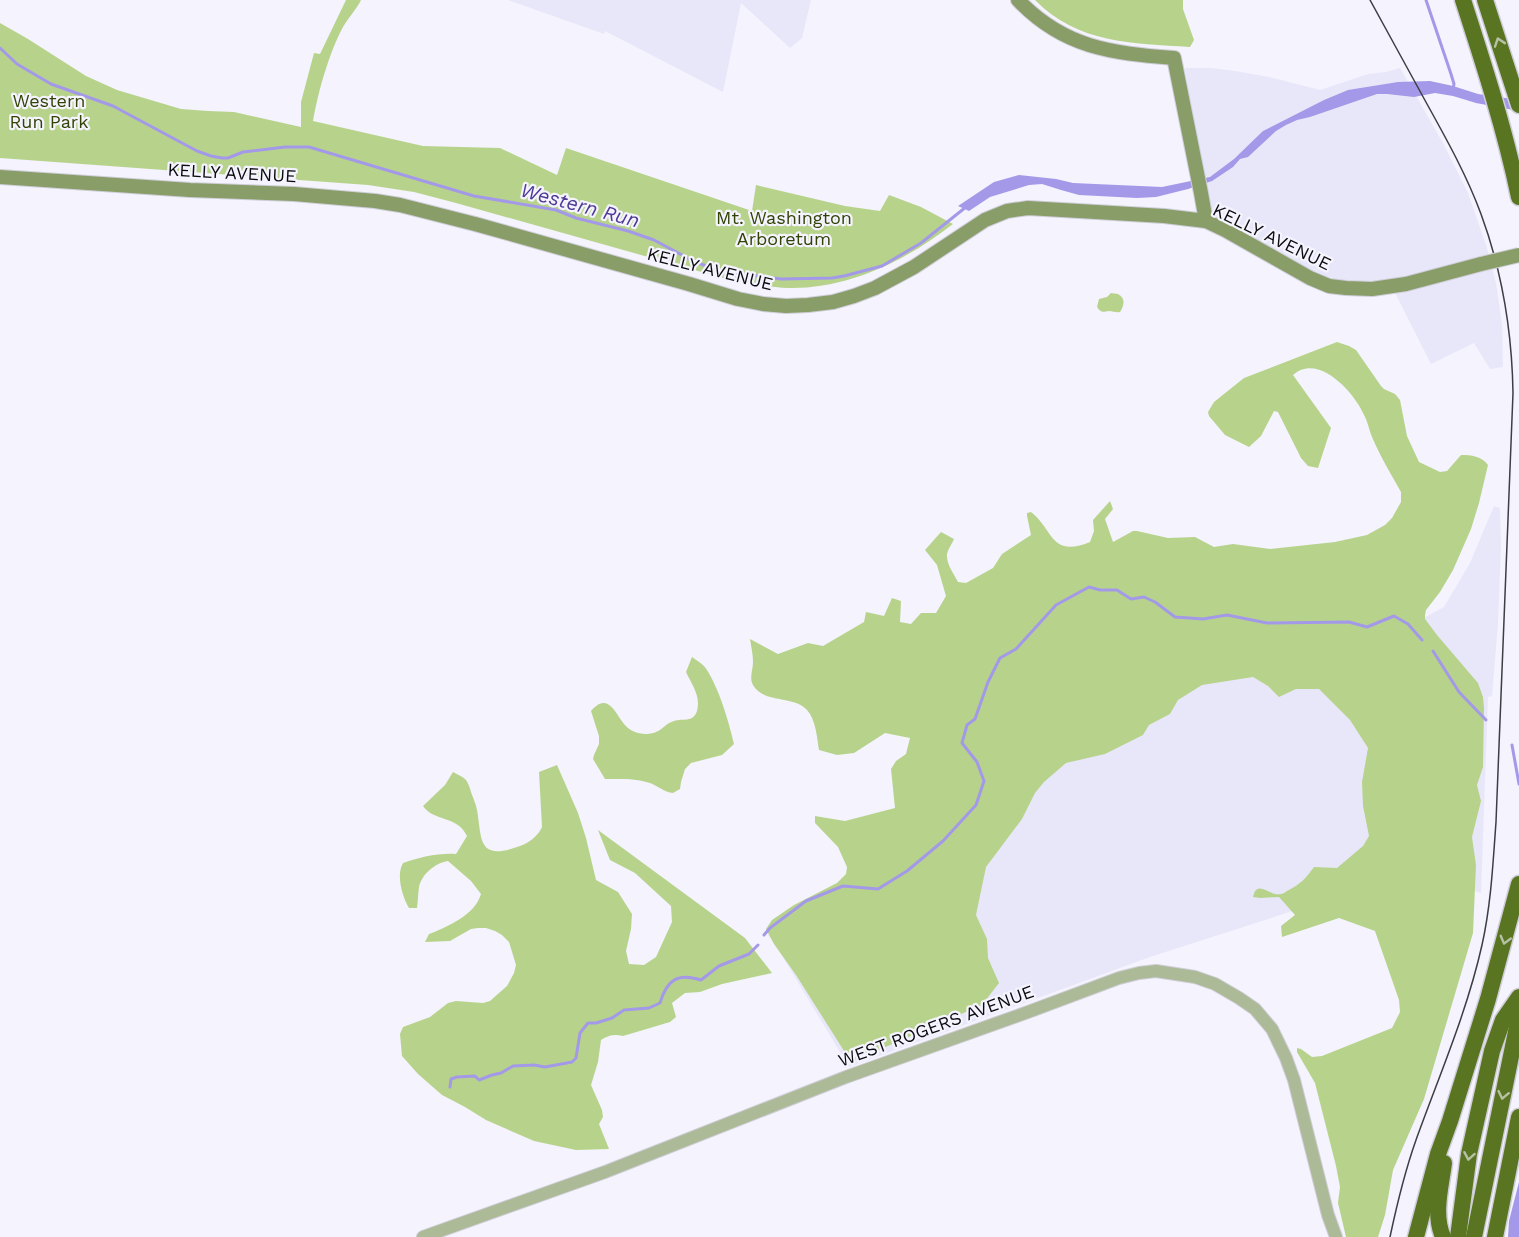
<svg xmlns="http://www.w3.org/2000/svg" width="1519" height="1237" font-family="'Work Sans',sans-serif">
<rect width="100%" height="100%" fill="#f4f3fe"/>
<g fill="#e8e7f9">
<path d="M508 0H811L802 38 790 48 741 3 723 92 605 31 604 34Z"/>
<path d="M1185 68H1211L1235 71 1269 77 1320 90 1368 74 1386 72 1400 68 1443 143 1468 193 1487 248 1496 283 1502 324 1503 367 1490 369 1474 343 1431 364 1392 287 1325 283 1206 219Z"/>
<path d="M1494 506 1500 508 1501 545 1498 623 1492 696 1488 697 1481 893 1414 872 1150 957 849 1067 775 944 768 935 905 853 971 750 1420 620 1444 607 1470 563Z"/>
</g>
<g fill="#b7d38b">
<path d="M346 0H361C356 10 348 18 343 27 329 53 318 92 313 121L423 146 500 148 557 175 566 148 752 211 756 185 845 206 880 211 889 195 921 207 953 224C907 260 849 289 789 288 769 287 749 283 730 280L456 203 414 192 368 185 0 158V23L28 39 86 76 117 90 181 109 208 111 234 112 301 127V102L314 53 320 54Z"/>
<path d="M1035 0H1183V9L1194 40 1190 47C1132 43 1078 44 1035 0Z"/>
<path d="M1111 293 1118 294C1126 298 1124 306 1120 312 1116 313 1113 311 1109 311 1103 312 1101 313 1097 307L1099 299 1107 297Z"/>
<path d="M1337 342 1349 346 1356 350 1381 386 1384 389 1395 394 1400 400 1407 436 1419 462 1440 472 1447 471 1461 455C1471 455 1482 456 1488 465L1479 503 1471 529 1453 570 1440 592 1426 610 1425 615V619L1437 635 1478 683 1483 697 1484 708 1483 767 1477 785 1481 801 1472 837 1476 865 1473 933 1424 1099 1393 1170 1385 1215 1378 1237H1346L1338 1203 1340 1187 1336 1166 1315 1083 1297 1052V1048L1301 1049 1312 1057 1322 1056 1392 1028 1400 1012 1399 1000 1375 931 1339 918 1282 937 1281 926 1295 915 1279 897 1260 898 1253 897C1257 878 1270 897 1281 894 1284 894 1286 891 1289 890 1303 882 1305 879 1314 867L1337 868 1363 846 1369 836 1363 806 1362 782 1368 748 1350 720 1319 689H1296L1279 697 1268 686 1253 677 1202 685 1178 700 1170 714 1149 725 1143 735 1105 754 1066 763 1044 782 1035 793 1022 819 986 867 976 915 987 939 988 958 999 983 982 1005 851 1062 796 975 774 944 766 929 772 920 794 905 837 883 846 874 847 867 838 847 815 823V816L845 821 895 808 891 769 896 761 906 754 910 738 885 733 854 753 837 755 819 750C817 738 816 720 807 710 794 695 764 704 753 685 749 678 753 670 753 662 753 654 751 646 750 639L778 654 808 643 823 646 864 622 866 612 884 616 892 598 901 601 900 622 911 624 921 613H936L946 596 937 565 925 550 941 532 954 539C952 544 948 549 947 554 946 564 954 574 958 582L966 583 993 568 1002 554 1031 535 1027 516V513L1031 512C1054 530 1050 558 1090 542L1094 531 1093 520 1110 501 1113 509 1105 519 1113 542 1133 531H1137L1168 538 1195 537 1214 547 1233 544 1270 549 1335 542 1367 535 1385 525 1392 518 1401 502V492C1391 474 1380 456 1372 437 1369 430 1368 422 1364 415 1355 393 1318 352 1293 375L1331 428 1318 468 1308 466 1301 458 1278 412 1274 411 1261 436 1249 447 1225 435 1209 416 1208 412 1214 402 1244 378Z"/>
<path d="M692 657C696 660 701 663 704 666 718 684 729 722 734 744L722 755 691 763 685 769 681 782 680 789 673 793C664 792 658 786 650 783 636 778 619 779 605 779L593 759 594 755 599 744V736L591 711C610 689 616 718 628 728 631 731 640 734 645 734 662 734 663 724 674 721 683 718 693 723 697 711 701 696 692 685 686 672Z"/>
<path d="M557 765 578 813 586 838 596 880 618 892 632 914 631 929 626 951 629 964 644 965 656 957 672 922 671 906 635 873 610 860 598 830 745 938 772 973 722 984 700 992 685 993 672 1003 676 1017 670 1022 623 1036C614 1034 609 1035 601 1040L598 1062 591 1085 602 1110 603 1117 599 1124 609 1149 576 1150 534 1141 486 1120 465 1107 442 1095 418 1074 402 1056 400 1034 403 1027 430 1017 448 1003 456 1001 483 1003 490 1001 507 986 514 973 516 965 509 942 502 935 495 931 486 928H478L471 929 450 941 425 942 429 934C447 927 475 915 481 894L471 881 448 861C435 863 422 874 419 887 418 894 418 901 417 908H409C402 896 396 875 403 863 421 857 437 853 456 854L467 836C457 815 434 822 423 806L445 785 453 772C456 774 462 776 465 779 468 782 470 788 471 792 473 798 476 804 477 810 482 838 477 861 517 847 527 844 537 838 542 827L539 772Z"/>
</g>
<g fill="#a399e8">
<path d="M1430 81 1453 86 1478 94 1519 100V111L1476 103 1453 96 1435 93 1414 97 1387 94H1377L1310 117 1297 120 1286 125 1276 131 1248 157 1240 159 1233 167 1212 181 1188 189 1156 197 1137 198 1079 195 1061 190 1042 184 1029 185 990 197 969 211 958 206 994 182 1019 175 1056 179 1073 183 1162 187 1210 177 1234 159 1263 131 1324 100 1348 90 1398 82Z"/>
<path d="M1519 1182V1237H1508L1509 1221Z"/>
</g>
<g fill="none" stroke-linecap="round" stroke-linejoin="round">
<g stroke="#a399e8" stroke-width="3">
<path d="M1426 0 1451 74 1454 84 1453 89"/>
<path d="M0 48 17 64 51 84 113 106 197 151 211 156 222 158H228L243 152 285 147H309L474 196 556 210 576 218 628 231 654 240 695 262 712 268 727 272 781 279 832 278 844 276 882 266 921 243 966 207"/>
<path d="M1433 651 1459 692 1486 720"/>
<path d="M1512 745 1519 784"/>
<path d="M764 935 770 928 806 901 843 886 878 889 907 871 943 841 976 805 984 781 977 762 962 743 967 725 975 719 988 682 1000 658 1016 649 1056 605 1089 587 1100 590H1117L1131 599 1144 597 1155 602 1175 617 1203 619 1227 615 1267 623 1349 622 1367 627 1394 616 1408 624 1422 640"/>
<path d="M450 1087 451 1079 457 1077 475 1076 479 1080 492 1075 501 1073 513 1066 534 1065 545 1067 572 1062 576 1058 580 1033 588 1023H596L612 1018 624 1010 649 1008 660 1003C667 979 678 973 701 980L719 966 749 954 758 945"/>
</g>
<defs>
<path id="tertiary" d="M423 1237 605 1172 846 1077 1028 1012 1119 978 1139 973 1156 971 1195 977 1215 984 1239 998 1255 1009 1272 1029 1286 1058 1294 1080 1328 1215 1336 1237"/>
<g id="secondary">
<path d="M1018 0C1064 48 1111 53 1174 58L1201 193 1206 221"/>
<path d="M0 177 190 190 294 194 375 201 400 205 475 224 689 284 738 299 763 304 786 306 808 305 833 302 854 296 875 288 914 267 985 220 1007 211 1028 208 1164 216 1206 221 1225 230 1310 278 1329 286 1346 288 1372 289 1406 284 1481 264"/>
</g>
<g id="motorway">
<path d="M1463 0C1484 65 1505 130 1519 197"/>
<path d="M1485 0 1519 105"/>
<path d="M1416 1237 1438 1154 1450 1121 1488 999 1519 884"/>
<path d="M1443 1237C1433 1214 1441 1187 1444 1163"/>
<path d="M1458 1237 1469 1154 1492 1051 1503 1020 1519 997"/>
<path d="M1474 1237 1519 1017"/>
<path d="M1495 1237 1519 1117"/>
</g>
</defs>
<use href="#tertiary" stroke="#cfced8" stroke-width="14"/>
<use href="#secondary" stroke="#cfced8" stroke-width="16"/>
<use href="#motorway" stroke="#cfced8" stroke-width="19"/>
<use href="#tertiary" stroke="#acba97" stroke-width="12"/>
<use href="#secondary" stroke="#889d68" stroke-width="14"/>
<use href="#motorway" stroke="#5a7521" stroke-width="16"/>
<path stroke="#3d3d43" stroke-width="1.5" d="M1370 0C1389 35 1408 69 1427 104 1447 140 1467 176 1481 214 1502 271 1512 332 1513 393L1496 822C1493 863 1491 905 1482 945 1467 1012 1439 1076 1416 1140 1405 1171 1397 1204 1390 1237"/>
<defs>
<path id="secondary-bridge" d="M1481 264 1519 255"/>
</defs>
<use href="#secondary-bridge" stroke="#cfced8" stroke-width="16" stroke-linecap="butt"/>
<use href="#secondary-bridge" stroke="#889d68" stroke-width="14"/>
</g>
<defs><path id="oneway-chevron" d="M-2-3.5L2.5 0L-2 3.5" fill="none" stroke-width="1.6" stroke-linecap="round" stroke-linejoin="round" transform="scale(1.5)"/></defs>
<g stroke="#b6c1a6">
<use href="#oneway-chevron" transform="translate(1499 42) rotate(-109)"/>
<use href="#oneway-chevron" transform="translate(1505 940) rotate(105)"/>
<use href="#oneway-chevron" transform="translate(1503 1095) rotate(102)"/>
<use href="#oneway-chevron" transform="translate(1469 1156) rotate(100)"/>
</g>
<g text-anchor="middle" stroke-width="4.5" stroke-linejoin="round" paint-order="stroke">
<g font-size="18" fill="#314304" stroke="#f4f3fe">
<text x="49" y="107">Western<tspan x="49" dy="21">Run Park</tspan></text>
<text x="784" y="224">Mt. Washington<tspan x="784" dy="21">Arboretum</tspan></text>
</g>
<g font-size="18" fill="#0b0b0f" stroke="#f4f3fe">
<text transform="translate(232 173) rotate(3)" y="6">KELLY AVENUE</text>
<text transform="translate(1272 237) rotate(26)" y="6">KELLY AVENUE</text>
<text transform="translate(710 269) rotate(14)" y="6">KELLY AVENUE</text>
<text transform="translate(936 1026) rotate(-20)" y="6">WEST ROGERS AVENUE</text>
</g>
<g font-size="20" font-style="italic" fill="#4e3995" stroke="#f4f3fe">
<text transform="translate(580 205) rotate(15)" y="7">Western Run</text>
</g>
</g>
</svg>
